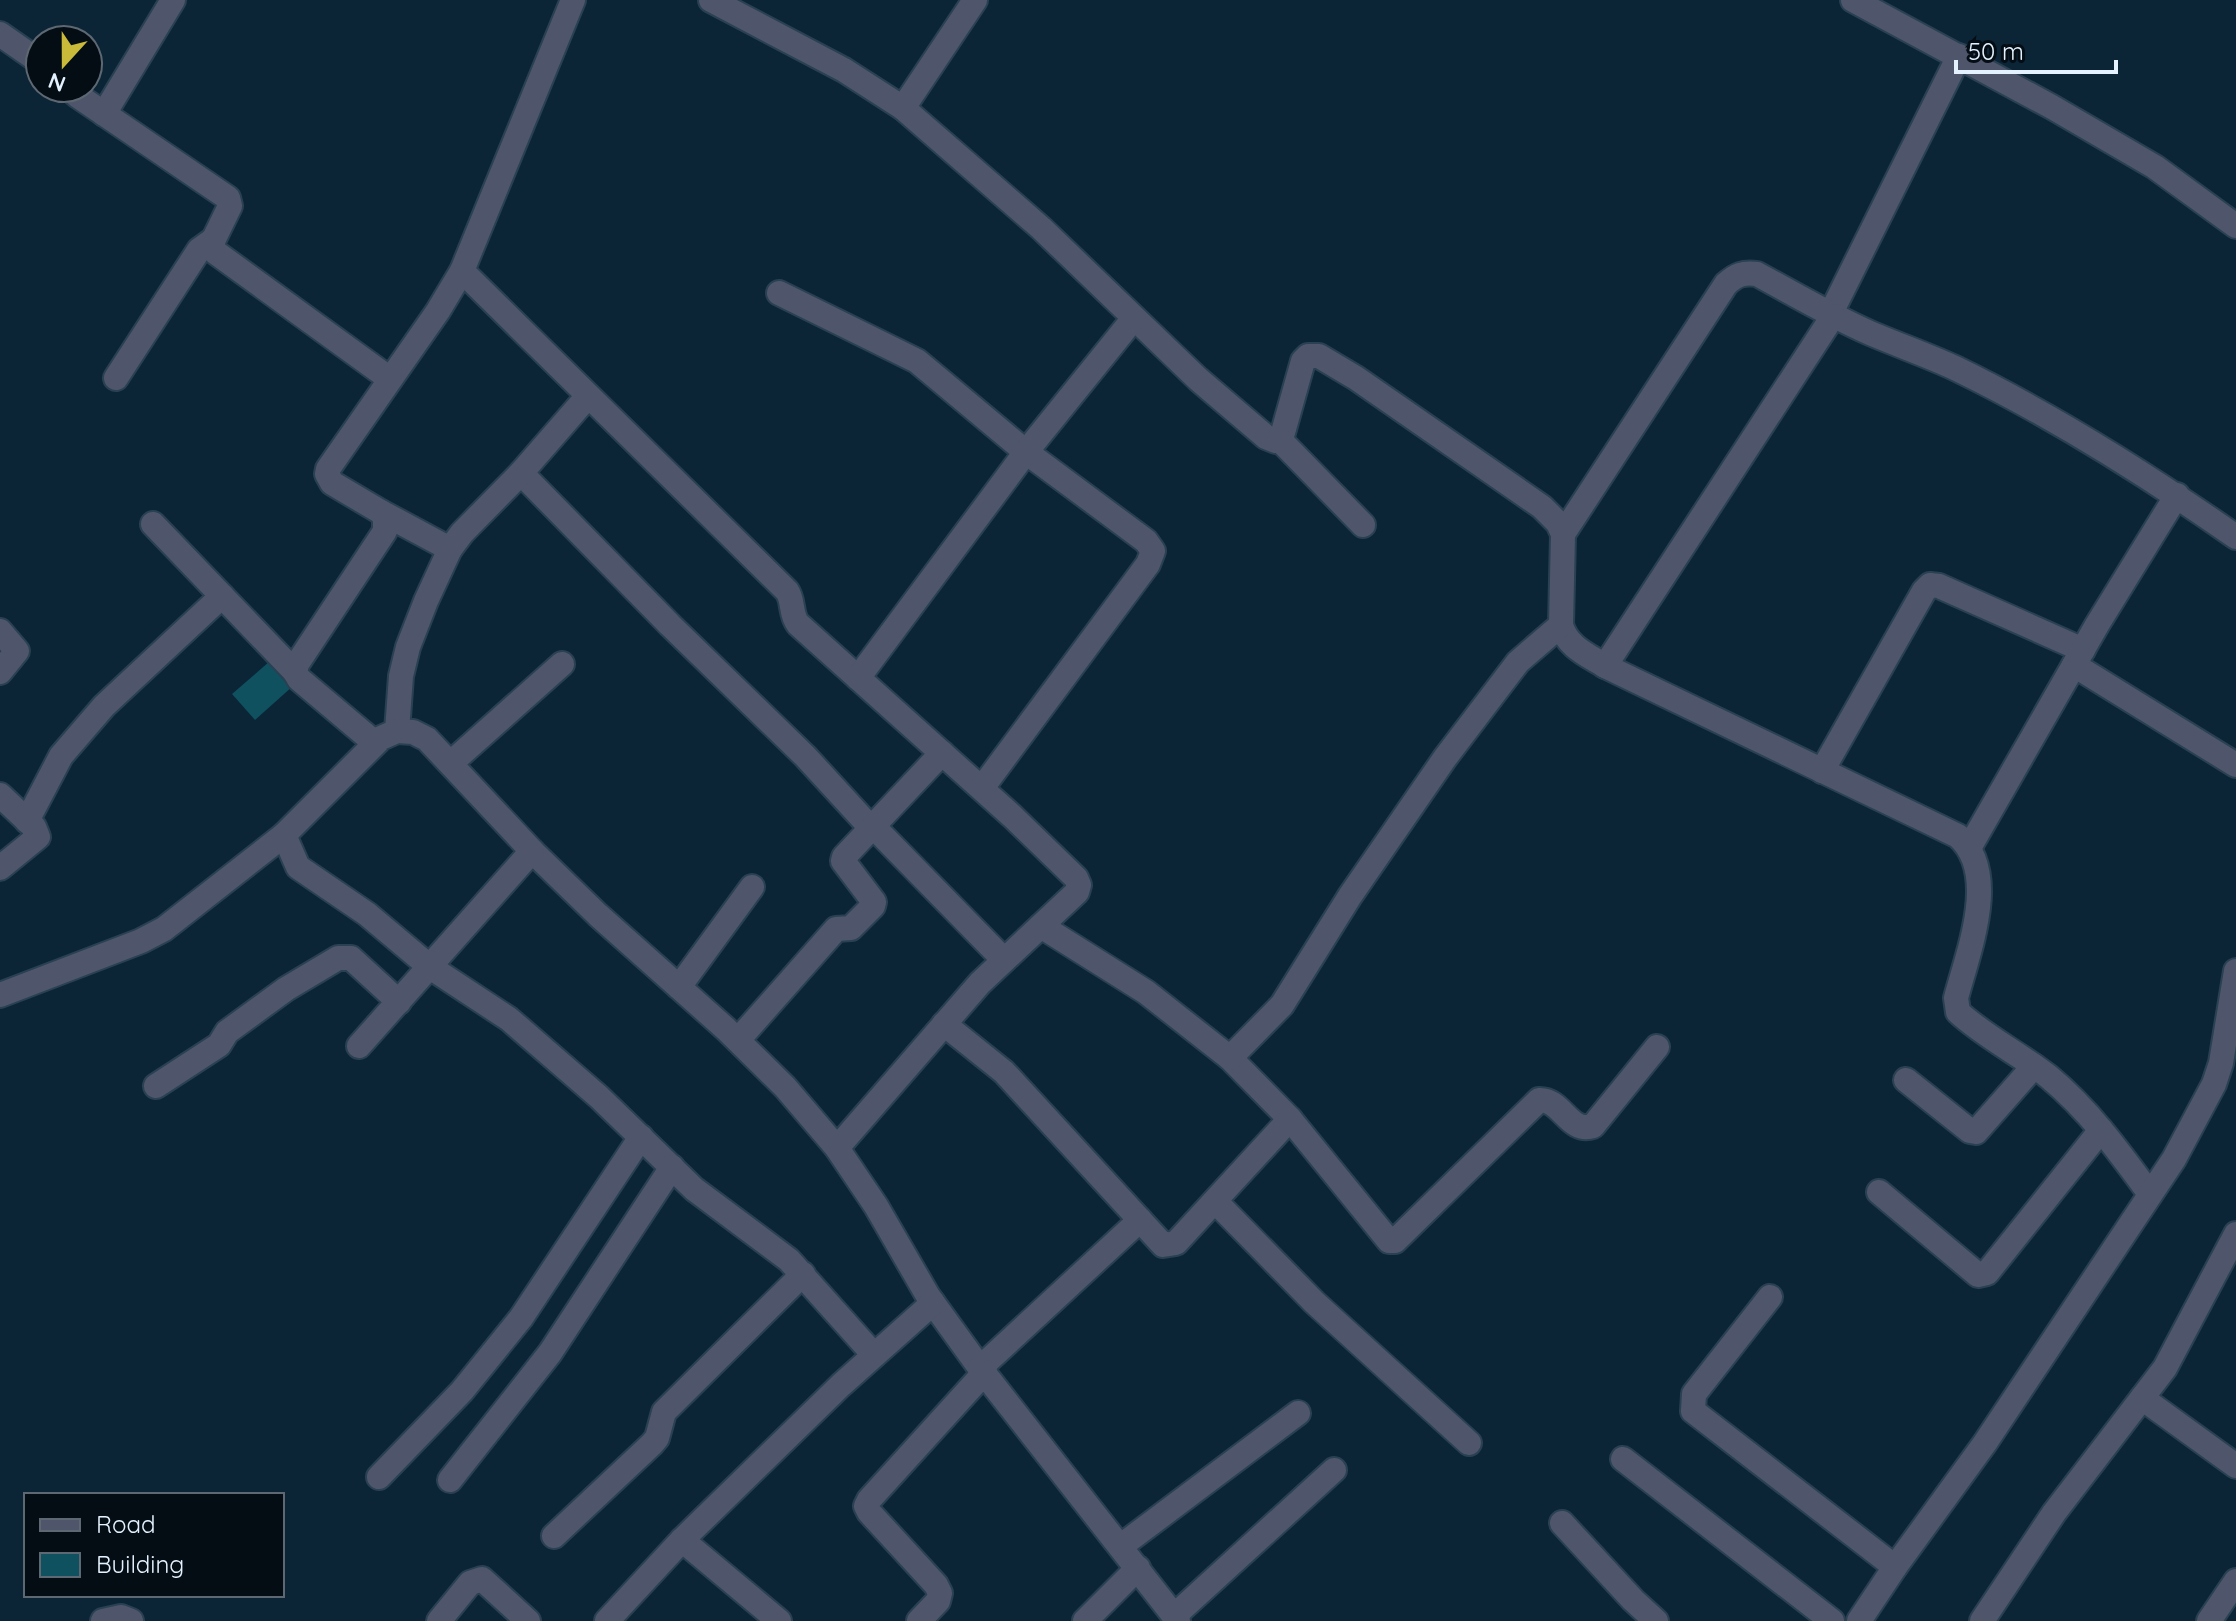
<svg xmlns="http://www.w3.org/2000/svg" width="2236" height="1621" font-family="Quicksand,sans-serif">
<rect width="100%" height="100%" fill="#0b2436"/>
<path fill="#0f515f" d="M270 661 293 686 255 720 232 694Z"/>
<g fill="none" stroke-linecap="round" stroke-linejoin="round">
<defs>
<g id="minor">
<path d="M711 0 844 70 903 108 1041 228 1198 379 1266 437 1276 441 1282 436 1303 361 1308 356H1319L1356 378 1542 507 1558 523 1563 534 1561 625C1567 647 1588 655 1605 666L1958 836C2000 873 1968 952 1956 998L1958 1012C1985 1037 2020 1054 2049 1077 2089 1110 2120 1153 2150 1194"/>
<path d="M1853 0 2052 107 2155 167 2236 226"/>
<path d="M0 34 40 62"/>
<path d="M69 88 78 96 228 198 230 206 212 243 215 252 390 379"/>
<path d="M903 108 975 0"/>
<path d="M104 114 173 0"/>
<path d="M462 271 787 591C794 601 790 614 798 624L1012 816 1076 878 1079 885 1077 892 980 983 837 1148"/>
<path d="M779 293 917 361 1026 452 1146 541 1153 551 1148 564 982 788"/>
<path d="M1830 315 1959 56"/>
<path d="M116 378 199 250 213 240"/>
<path d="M1279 439 1363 525"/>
<path d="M521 473 670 625 805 756 871 828"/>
<path d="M381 512 450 549"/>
<path d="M153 524 295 672"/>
<path d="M1563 534 1726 284C1736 275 1743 272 1757 274 1794 294 1831 316 1870 333 1898 345 1927 355 1955 368 2054 416 2146 474 2236 537"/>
<path d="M0 631 17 651 0 672"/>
<path d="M2074 665 2236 765"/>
<path d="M1605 666 1833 316"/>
<path d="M858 678 1026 452 1134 318"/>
<path d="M397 731 401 676 408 647 426 601 450 549 462 533 521 473 588 396"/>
<path d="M375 743 299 679 295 672 297 664 385 531V518L381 512 332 483 327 474 328 469 438 311 462 271 573 0"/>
<path d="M451 763 562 664"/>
<path d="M1822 771 1924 591 1930 585 1939 586 2083 650"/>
<path d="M0 795 34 827 38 837 0 868"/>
<path d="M27 821 61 756 104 706 222 596"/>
<path d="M873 826 1004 960"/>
<path d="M284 835 298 867 367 914 430 967 509 1019 599 1097 694 1189 789 1260 874 1355"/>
<path d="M1969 848 2097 625 2177 495"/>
<path d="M1041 926 1146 992 1230 1058 1290 1119 1389 1241H1395L1539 1100C1562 1099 1569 1134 1593 1126L1657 1047"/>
<path d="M679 987 752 887"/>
<path d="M0 995 141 941 164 929 284 835 381 738 397 731 413 732 427 739 532 851 598 915 726 1029 785 1087 837 1148 876 1206 928 1296 980 1368 1178 1621"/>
<path d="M944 1024 1004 1072 1163 1245 1176 1243 1290 1119"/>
<path d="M738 1040 836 929 851 928 873 906 874 902 843 861 844 857 942 753"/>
<path d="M359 1046 532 851"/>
<path d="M1230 1058 1282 1005 1350 896 1445 758 1518 662 1561 625"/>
<path d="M1906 1080 1970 1131 1976 1132 2034 1066"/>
<path d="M156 1086 219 1045 227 1032 286 989 338 958H351L399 1002"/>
<path d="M1879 1192 1978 1275 1987 1273 2101 1130"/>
<path d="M1216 1202 1314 1302 1469 1443"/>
<path d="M1770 1297 1694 1394 1693 1411 1895 1567"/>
<path d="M980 1368 1140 1220"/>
<path d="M2142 1398 2236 1466"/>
<path d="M1623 1459 1832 1621"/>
<path d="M379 1477 462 1391 521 1318 641 1137"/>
<path d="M450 1480 550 1353 672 1167"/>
<path d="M1562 1523 1633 1600 1656 1621"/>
<path d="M554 1536 652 1444 657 1438 664 1412 803 1274"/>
<path d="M682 1540 779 1621"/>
<path d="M1121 1546 1298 1413"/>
<path d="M1174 1616 1334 1470"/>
<path d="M103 1621 121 1617 131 1621"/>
<path d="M439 1621 470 1583 482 1579 528 1621"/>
<path d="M607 1621 682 1540 841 1385 933 1303"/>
<path d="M919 1621 938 1601 940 1593 936 1585 869 1512 866 1506 869 1500 985 1372"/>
<path d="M1085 1621 1138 1568"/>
<path d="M1859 1621 1895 1567 1985 1443 2174 1159 2214 1084 2221 1063 2236 971"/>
<path d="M1982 1621 2054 1513 2165 1368 2236 1234"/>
<path d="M2209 1621 2236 1581"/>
</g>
</defs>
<use href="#minor" stroke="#294152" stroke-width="28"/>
<use href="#minor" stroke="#4f566c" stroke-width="24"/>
</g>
<rect x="24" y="1493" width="260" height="104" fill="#040c14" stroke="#5d6872" stroke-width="2"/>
<rect x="40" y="1519" width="40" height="12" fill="#4f566c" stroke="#5d6872" stroke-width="2"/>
<text x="96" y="1533" font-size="24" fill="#e3f2fe">Road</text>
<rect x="40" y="1553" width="40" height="24" fill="#0f515f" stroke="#5d6872" stroke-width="2"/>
<text x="96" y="1573" font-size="24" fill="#e3f2fe">Building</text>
<g transform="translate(64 64) rotate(201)"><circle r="38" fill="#040c14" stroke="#5d6872" stroke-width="2"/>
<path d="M0-6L14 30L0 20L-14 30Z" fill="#c9ba3a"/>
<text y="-12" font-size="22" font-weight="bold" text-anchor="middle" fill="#e3f2fe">N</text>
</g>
<path d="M1956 60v12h160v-12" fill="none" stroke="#e3f2fe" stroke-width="4"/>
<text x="1968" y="60" font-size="24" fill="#e3f2fe" stroke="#040c14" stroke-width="6" paint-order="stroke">50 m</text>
</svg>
